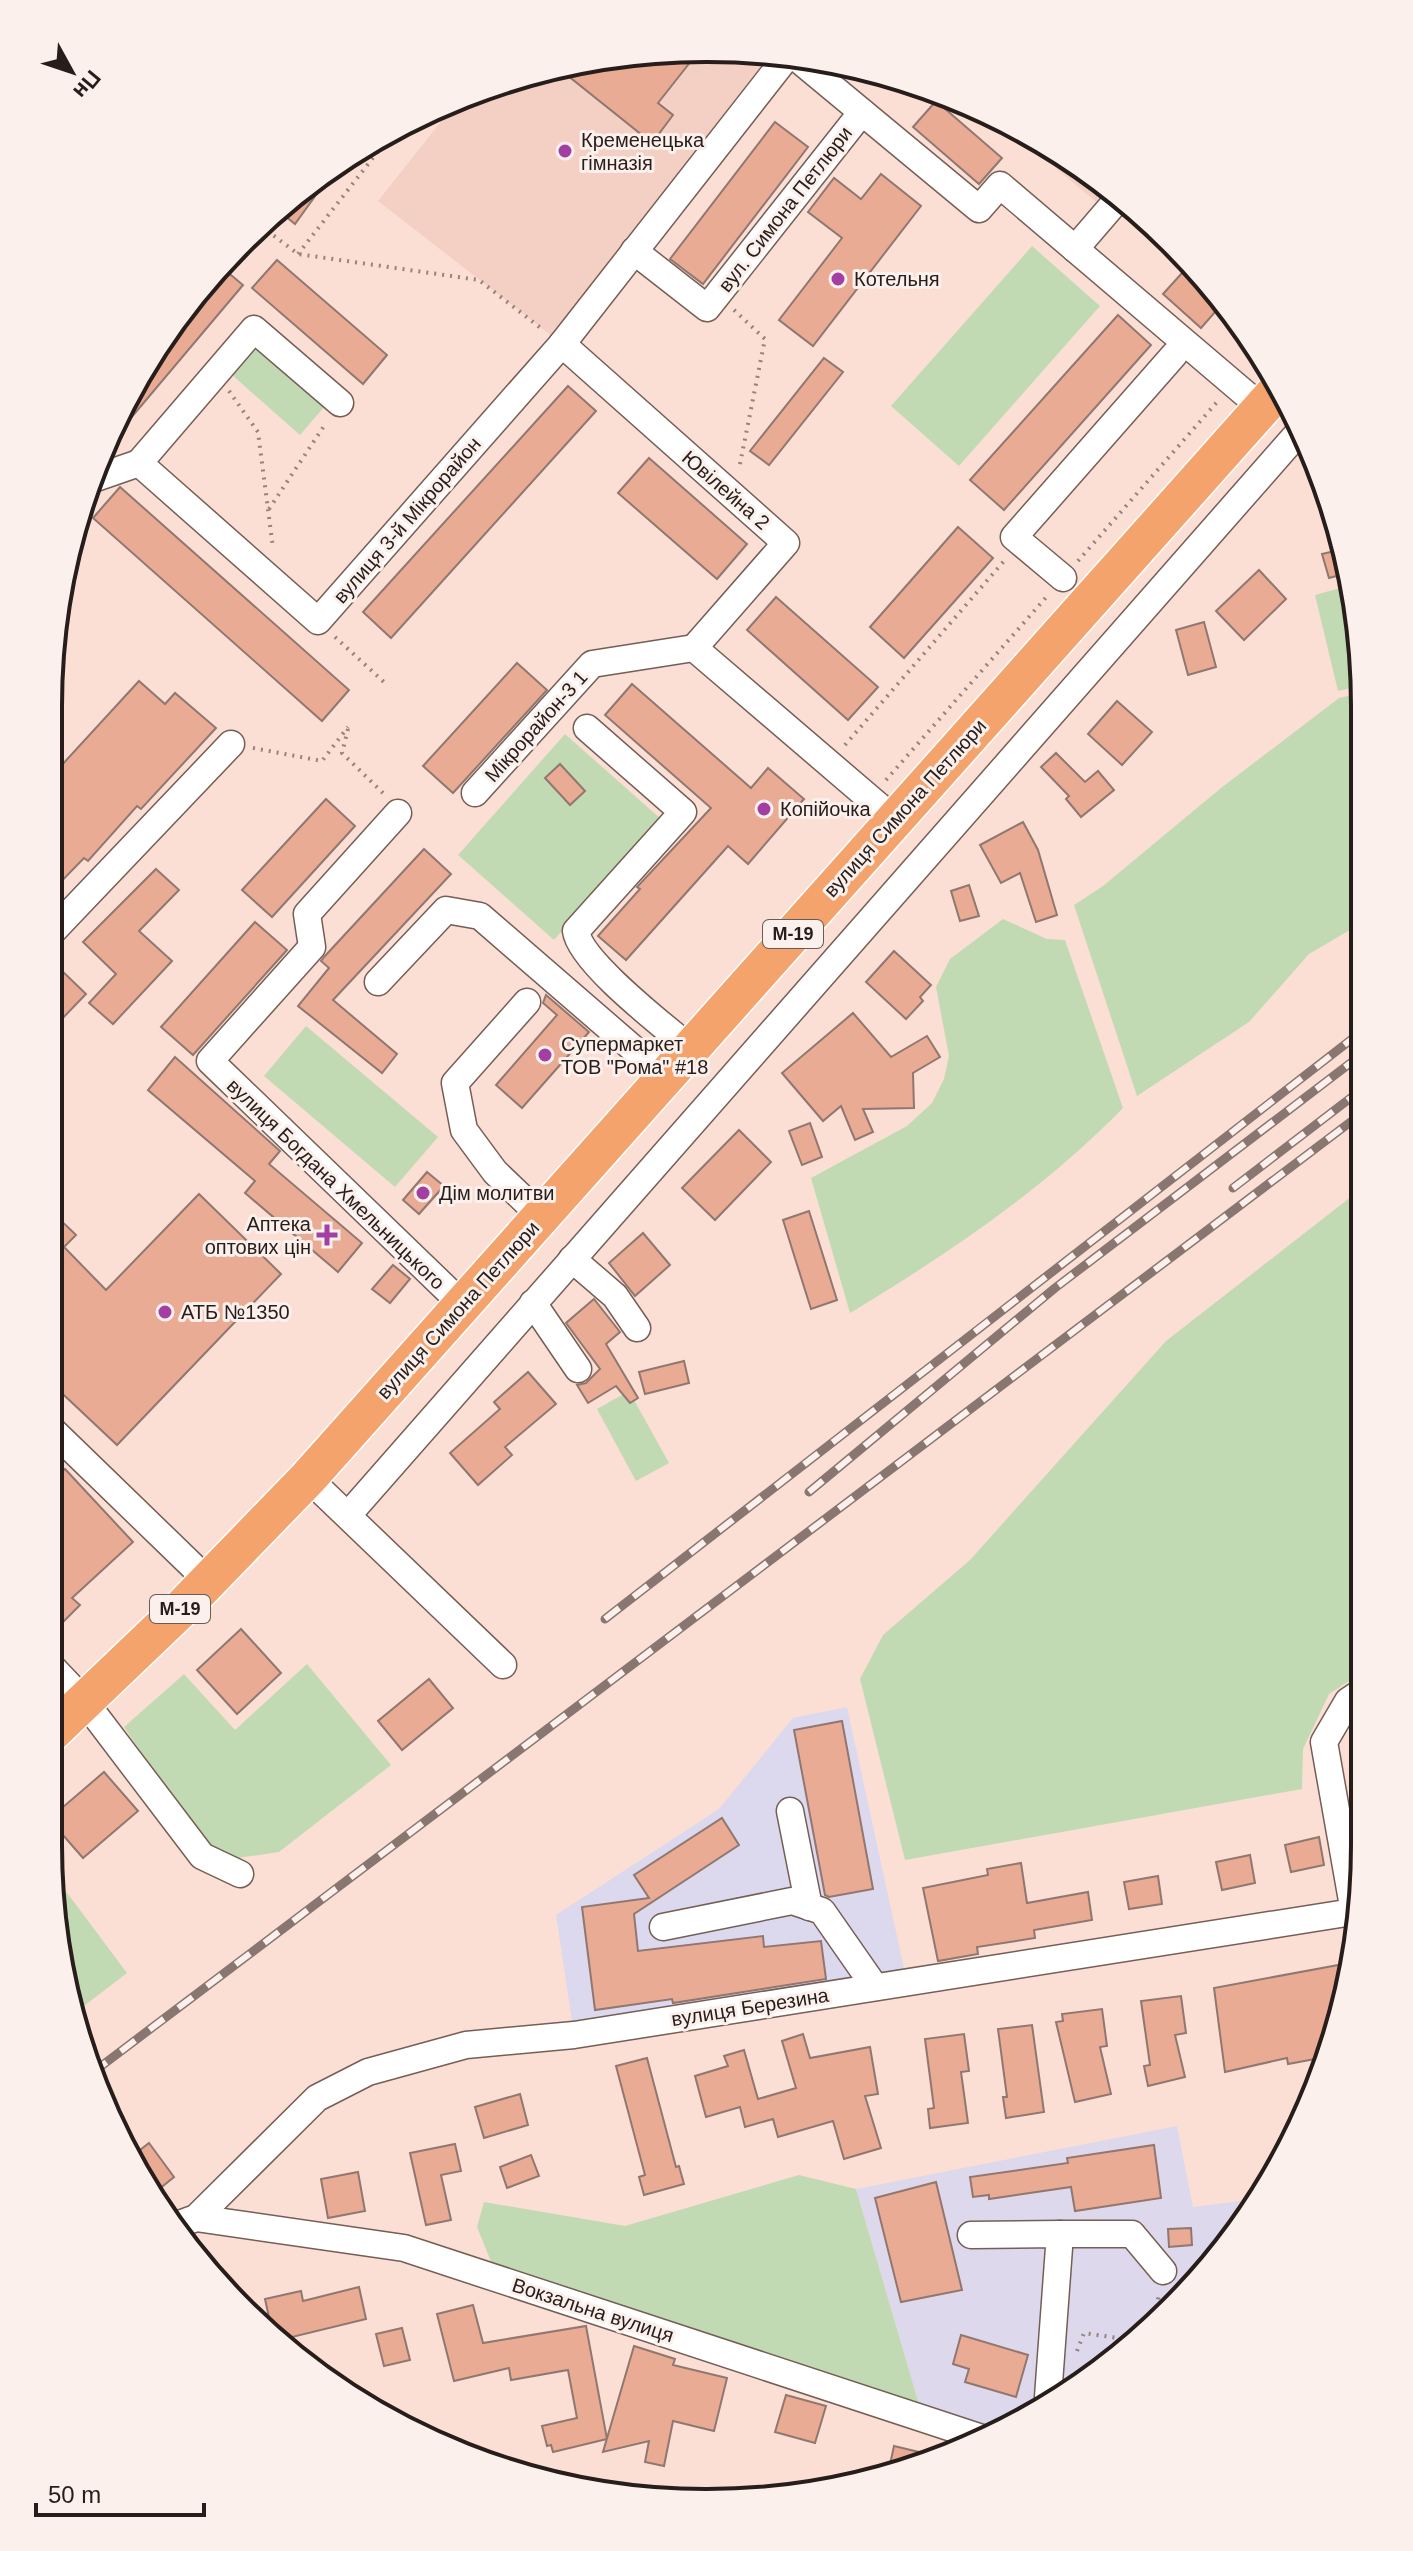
<svg xmlns="http://www.w3.org/2000/svg" width="1413" height="2551" font-family="Arial,sans-serif">
<rect width="100%" height="100%" fill="#fbdfd5"/>
<path fill="#dcd9ee" d="M847 1707 907 1982 574 2035 556 1915 719 1809 793 1718Z"/>
<path fill="#ded8ed" d="M1177 2126 1193 2207 1256 2199 1140 2340 982 2438 923 2418 856 2189Z"/>
<g fill="#f4d0c4">
<path d="M664 49 789 54 562 344 378 201 458 100 536 70Z"/>
<path d="M998 119 1036 136 1119 200 1108 212Z"/>
</g>
<g fill="#c2dab3">
<path d="M1032 246 1100 306 959 466 891 406Z"/>
<path d="M257 346 325 406 300 435 232 375Z"/>
<path d="M1351 585 1359 621 1360 686 1338 691 1315 595Z"/>
<path d="M1360 693V924L1309 954 1249 1022 1137 1096 1074 905 1103 886 1221 788 1339 698Z"/>
<path d="M565 734 661 819 554 940 458 855Z"/>
<path d="M1003 919 1047 939 1065 940 1123 1108C1043 1190 948 1254 850 1313L811 1178 907 1126 932 1103 944 1079 949 1056 936 987 950 959Z"/>
<path d="M306 1026 438 1137 395 1187 264 1076Z"/>
<path d="M1361 1189 1363 1672 1329 1694 1303 1749 1302 1789 905 1860 860 1679 883 1635 970 1560 1166 1341Z"/>
<path d="M629 1391 669 1463 636 1481 597 1409Z"/>
<path d="M307 1664 391 1765 279 1852 231 1859 199 1838 124 1727 184 1674 235 1730Z"/>
<path d="M53 1874 127 1973 76 2012Z"/>
<path d="M799 2175 856 2189 923 2418 498 2279 477 2227 484 2202 625 2226Z"/>
</g>
<g fill="#eaab95" stroke="#90776f" stroke-width="2">
<path d="M664 49 699 51 658 103 673 115 652 143 557 67Z"/>
<path d="M936 101 1002 158 979 184 913 127Z"/>
<path d="M775 122 808 147 703 284 670 259Z"/>
<path d="M339 163 295 224 278 210 306 184Z"/>
<path d="M881 174 921 206 813 346 779 320 842 238 808 212 834 178 861 199Z"/>
<path d="M277 260 387 355 363 384 252 288Z"/>
<path d="M1191 263 1223 303 1201 328 1163 294Z"/>
<path d="M219 265 243 285 115 437 111 434 136 377Z"/>
<path d="M1118 315 1151 345 1004 510 970 480Z"/>
<path d="M824 358 843 372 769 465 750 451Z"/>
<path d="M568 386 596 411 391 638 363 612Z"/>
<path d="M649 458 747 544 717 579 618 493Z"/>
<path d="M120 487 349 690 322 721 93 518Z"/>
<path d="M958 527 993 558 904 658 870 627Z"/>
<path d="M1343 549 1348 573 1329 578 1322 554Z"/>
<path d="M1259 570 1286 599 1244 640 1216 611Z"/>
<path d="M776 597 878 687 848 720 747 630Z"/>
<path d="M1204 622 1216 667 1188 675 1176 630Z"/>
<path d="M517 663 547 690 453 793 423 766Z"/>
<path d="M139 681 165 704 175 693 216 728 141 809 137 806 88 861 84 858 49 894V821L62 806 49 795V779Z"/>
<path d="M632 684 751 788 768 768 804 799 748 864 728 846 626 960 598 936 640 889 637 887 711 808 605 715Z"/>
<path d="M1117 701 1152 732 1122 765 1088 734Z"/>
<path d="M1056 753 1085 782 1098 771 1114 790 1081 817 1066 799 1069 796 1041 767Z"/>
<path d="M560 764 585 791 570 805 545 778Z"/>
<path d="M326 799 355 826 272 917 242 890Z"/>
<path d="M1023 822 1038 850 1057 915 1036 922 1020 873 1001 883 980 845Z"/>
<path d="M424 849 451 874 333 1000 397 1054 382 1073 298 1006 329 968 321 961 325 956Z"/>
<path d="M156 869 179 890 139 931 172 961 113 1024 89 1003 116 974 83 942Z"/>
<path d="M969 885 979 916 960 921 951 891Z"/>
<path d="M255 922 287 950 193 1055 161 1027Z"/>
<path d="M894 951 931 985 920 997 923 1001 906 1019 866 982Z"/>
<path d="M58 967 86 994 58 1023 49 1014V976Z"/>
<path d="M546 995 589 1032 522 1108 496 1085 557 1015 543 1003Z"/>
<path d="M853 1013 891 1057 927 1036 940 1057 913 1073 914 1108 863 1109 873 1132 855 1140 841 1106 823 1121 782 1073Z"/>
<path d="M175 1057 280 1151 269 1164 362 1243 338 1272 245 1193 255 1181 148 1090Z"/>
<path d="M810 1123 822 1157 802 1165 789 1131Z"/>
<path d="M739 1130 771 1162 715 1220 682 1188Z"/>
<path d="M427 1172 444 1186 419 1214 403 1200Z"/>
<path d="M199 1194 281 1274 117 1445 49 1381V1209L76 1235 64 1247 106 1290Z"/>
<path d="M809 1211 837 1300 811 1309 783 1220Z"/>
<path d="M643 1233 670 1265 635 1296 609 1263Z"/>
<path d="M393 1265 410 1279 390 1303 372 1289Z"/>
<path d="M594 1299 620 1332 606 1344 638 1398 630 1403 616 1386 588 1403 577 1385 586 1383 600 1369 566 1323Z"/>
<path d="M684 1361 689 1383 645 1394 639 1372Z"/>
<path d="M528 1372 556 1404 505 1447 512 1455 478 1485 450 1453 500 1409 494 1402Z"/>
<path d="M65 1469 133 1542 72 1598 80 1605 48 1637V1585L62 1572 48 1558V1485Z"/>
<path d="M241 1629 281 1673 237 1714 197 1670Z"/>
<path d="M429 1679 453 1708 402 1750 378 1721Z"/>
<path d="M842 1721 873 1889 829 1897 825 1895 794 1730Z"/>
<path d="M104 1772 138 1811 83 1858 49 1819Z"/>
<path d="M722 1818 739 1845 634 1914 638 1951 763 1936 764 1947 821 1941 826 1979 673 2003 672 1999 595 2010 582 1907 649 1898 634 1875Z"/>
<path d="M1319 1837 1324 1865 1291 1872 1285 1845Z"/>
<path d="M1250 1855 1255 1883 1222 1890 1216 1862Z"/>
<path d="M1021 1863 1027 1903 1088 1892 1092 1920 1034 1930 1035 1938 977 1947 978 1954 938 1961 923 1888 988 1875 987 1869Z"/>
<path d="M1158 1876 1162 1904 1129 1909 1124 1882Z"/>
<path d="M1349 1963 1332 2049H1324L1326 2057 1288 2064 1287 2058 1225 2072 1214 1988Z"/>
<path d="M1181 1996 1186 2033 1175 2035 1185 2077 1148 2086 1144 2066 1150 2065 1141 2001Z"/>
<path d="M1102 2009 1107 2046 1100 2047 1111 2094 1075 2102 1056 2022 1063 2021 1062 2014Z"/>
<path d="M1032 2025 1044 2112 1006 2118 1003 2097H1007L998 2029Z"/>
<path d="M803 2034 810 2058 870 2047 878 2094 865 2096 881 2148 844 2159 833 2121 778 2137 773 2119 745 2127 740 2107 706 2117 695 2076 728 2066 724 2056 744 2050 758 2099 796 2088 782 2041Z"/>
<path d="M964 2034 969 2071 961 2072 968 2123 930 2128 928 2109 934 2108 925 2039Z"/>
<path d="M647 2058 676 2167 679 2166 684 2184 644 2195 639 2177 645 2175 616 2066Z"/>
<path d="M520 2094 528 2125 484 2138 475 2107Z"/>
<path d="M149 2143 174 2177 158 2190 135 2154Z"/>
<path d="M455 2144 461 2171 441 2175 451 2220 426 2225 410 2153Z"/>
<path d="M1154 2145 1161 2198 1075 2211 1071 2187 989 2199V2195L973 2197 970 2177 1068 2163 1067 2158Z"/>
<path d="M531 2155 539 2176 507 2188 500 2167Z"/>
<path d="M358 2172 365 2211 328 2218 321 2179Z"/>
<path d="M936 2182 962 2290 901 2302 875 2198Z"/>
<path d="M1191 2228 1192 2245 1169 2247 1168 2229Z"/>
<path d="M359 2287 366 2319 284 2339 271 2327 265 2299 301 2291 303 2301Z"/>
<path d="M473 2305 483 2343 586 2326 607 2439 553 2452 551 2445 547 2446 542 2426 577 2418 568 2370 511 2380 509 2368 454 2381 437 2314Z"/>
<path d="M402 2328 410 2360 384 2366 376 2334Z"/>
<path d="M961 2335 1028 2355 1016 2397 965 2382 969 2369 953 2364Z"/>
<path d="M634 2346 675 2359 673 2365 727 2378 714 2431 673 2421 664 2466 645 2462 649 2441 603 2452Z"/>
<path d="M786 2395 826 2406 815 2443 775 2432Z"/>
<path d="M894 2446 940 2457 889 2469Z"/>
</g>
<g fill="none" stroke-linecap="round" stroke-linejoin="round">
<defs>
<g id="minor">
<path d="M792 54 979 209 1000 185 1262 408"/>
<path d="M1075 249 1118 199"/>
<path d="M634 251 707 308 862 112"/>
<path d="M562 344 786 543 694 648"/>
<path d="M139 463 254 329 340 403"/>
<path d="M90 480 139 463 318 621 562 344 789 54"/>
<path d="M1063 578 1014 537 1174 355"/>
<path d="M694 648 895 820"/>
<path d="M587 728 683 812 576 931C580 962 664 1026 691 1049"/>
<path d="M475 793 592 664 694 648"/>
<path d="M398 813 307 914 312 947 210 1061 463 1305"/>
<path d="M49 935 231 744"/>
<path d="M378 982 446 910 480 916 666 1077"/>
<path d="M527 1002 455 1083 464 1130 495 1172 542 1217"/>
<path d="M572 1259 615 1296 637 1328"/>
<path d="M533 1303 578 1369"/>
<path d="M48 1426 208 1581"/>
<path d="M308 1478 503 1665"/>
<path d="M348 1515 1299 432"/>
<path d="M48 1663 85 1702 202 1856 240 1874"/>
<path d="M790 1811 809 1907"/>
<path d="M1354 1912 1324 1742 1348 1701 1363 1691"/>
<path d="M663 1927 792 1901 822 1911 875 1987"/>
<path d="M196 2218 404 2248 982 2438"/>
<path d="M174 2226 196 2218 317 2098 368 2072 466 2045 574 2035 1359 1911"/>
<path d="M1060 2234H1132L1163 2271"/>
<path d="M971 2235 1060 2234 1048 2397"/>
</g>
<path id="highway" d="M48 1736 184 1606 308 1478 1278 390"/>
</defs>
<use href="#minor" stroke="#755e55" stroke-width="29"/>
<use href="#highway" stroke="#fff" stroke-width="41"/>
<g stroke="#96837c" stroke-width="4" stroke-dasharray="2 6" stroke-linecap="butt">
<path d="M261 226 298 254 479 280 542 329"/>
<path d="M298 254 397 127"/>
<path d="M734 310 765 339 739 469"/>
<path d="M229 391 258 432 273 548"/>
<path d="M269 509 326 423"/>
<path d="M1078 561 1217 402"/>
<path d="M335 637 385 683"/>
<path d="M348 729 342 753 384 794"/>
<path d="M845 745 1004 561"/>
<path d="M253 748 322 761 348 727"/>
<path d="M886 780 1049 594"/>
<path d="M1154 2323 1159 2294"/>
<path d="M1077 2351 1084 2333 1138 2341"/>
</g>
<use href="#minor" stroke="#fff" stroke-width="26"/>
<use href="#highway" stroke="#f4a36c" stroke-width="38"/>
<defs>
<g id="rail">
<path d="M1233 1188 1361 1090"/>
<path d="M809 1492 1055 1288 1361 1055"/>
<path d="M605 1619 1361 1032"/>
<path d="M92 2073 1361 1114"/>
</g>
</defs>
<use href="#rail" stroke="#897670" stroke-width="9"/>
<use href="#rail" stroke="#fbf0ec" stroke-width="6" stroke-dasharray="18" stroke-linecap="butt"/>
</g>
<g fill="#a33ea3" stroke="#fbf0ec" stroke-width="3">
<circle cx="565" cy="151" r="8"/>
<circle cx="838" cy="279" r="8"/>
<circle cx="764" cy="809" r="8"/>
<circle cx="545" cy="1055" r="8"/>
<circle cx="423" cy="1193" r="8"/>
<path d="M323 1223h8v8h8v8h-8v8h-8v-8h-8v-8h8z"/>
<circle cx="165" cy="1312" r="8"/>
</g>
<g text-anchor="middle" stroke-width="6" stroke-linejoin="round" paint-order="stroke">
<g fill="#fbf0ec" stroke="#675c59" stroke-width="2">
<rect x="763" y="920" width="60" height="28" rx="6"/>
<rect x="150" y="1595" width="60" height="28" rx="6"/>
</g>
<g font-size="18" font-weight="bold" fill="#271d1a">
<text x="793" y="940">М-19</text>
<text x="180" y="1615">М-19</text>
</g>
<g font-size="20" fill="#271d1a" stroke="#fbf0ec" text-anchor="start">
<text x="581" y="147">Кременецька<tspan x="581" dy="23">гімназія</tspan></text>
<text x="854" y="286">Котельня</text>
<text x="780" y="816">Копійочка</text>
<text x="561" y="1051">Супермаркет<tspan x="561" dy="23">ТОВ "Рома" #18</tspan></text>
<text x="439" y="1200">Дім молитви</text>
<text x="311" y="1231" text-anchor="end">Аптека<tspan x="311" dy="23">оптових цін</tspan></text>
<text x="181" y="1319">АТБ №1350</text>
</g>
<g font-size="20" fill="#271d1a" stroke="#fbf0ec">
<text transform="translate(785 209) rotate(-52)" y="7">вул. Симона Петлюри</text>
<text transform="translate(726 490) rotate(41)" y="7">Ювілейна 2</text>
<text transform="translate(407 520) rotate(-49)" y="7">вулиця 3-й Мікрорайон</text>
<text transform="translate(536 726) rotate(-48)" y="7">Мікрорайон-3 1</text>
<text transform="translate(905 808) rotate(-48)" y="7">вулиця Симона Петлюри</text>
<text transform="translate(336 1184) rotate(44)" y="7">вулиця Богдана Хмельницького</text>
<text transform="translate(458 1310) rotate(-48)" y="7">вулиця Симона Петлюри</text>
<text transform="translate(750 2007) rotate(-9)" y="7">вулиця Березина</text>
<text transform="translate(593 2310) rotate(18)" y="7">Вокзальна вулиця</text>
</g>
</g>
<path d="M0 0H1413V2551H0ZM706 62H707A644 644 0 0 1 1351 706V1845A644 644 0 0 1 707 2489H706A644 644 0 0 1 62 1845V706A644 644 0 0 1 706 62Z" fill="#fbf0ec" fill-rule="evenodd"/>
<path fill="none" stroke="#271d1a" stroke-width="4" d="M706 62H707A644 644 0 0 1 1351 706V1845A644 644 0 0 1 707 2489H706A644 644 0 0 1 62 1845V706A644 644 0 0 1 706 62Z"/>
<g transform="translate(72 72) rotate(130)" stroke="#fbf0ec" stroke-width="6" paint-order="stroke">
<path d="M0-6L14 30L0 20L-14 30Z" fill="#271d1a"/>
<text y="-12" font-size="22" font-weight="bold" text-anchor="middle" fill="#271d1a">Пн</text>
</g>
<path d="M36 2503v12h168v-12" fill="none" stroke="#271d1a" stroke-width="4"/>
<text x="48" y="2503" font-size="24" fill="#271d1a" stroke="#fbf0ec" stroke-width="6" paint-order="stroke">50 m</text>
</svg>
